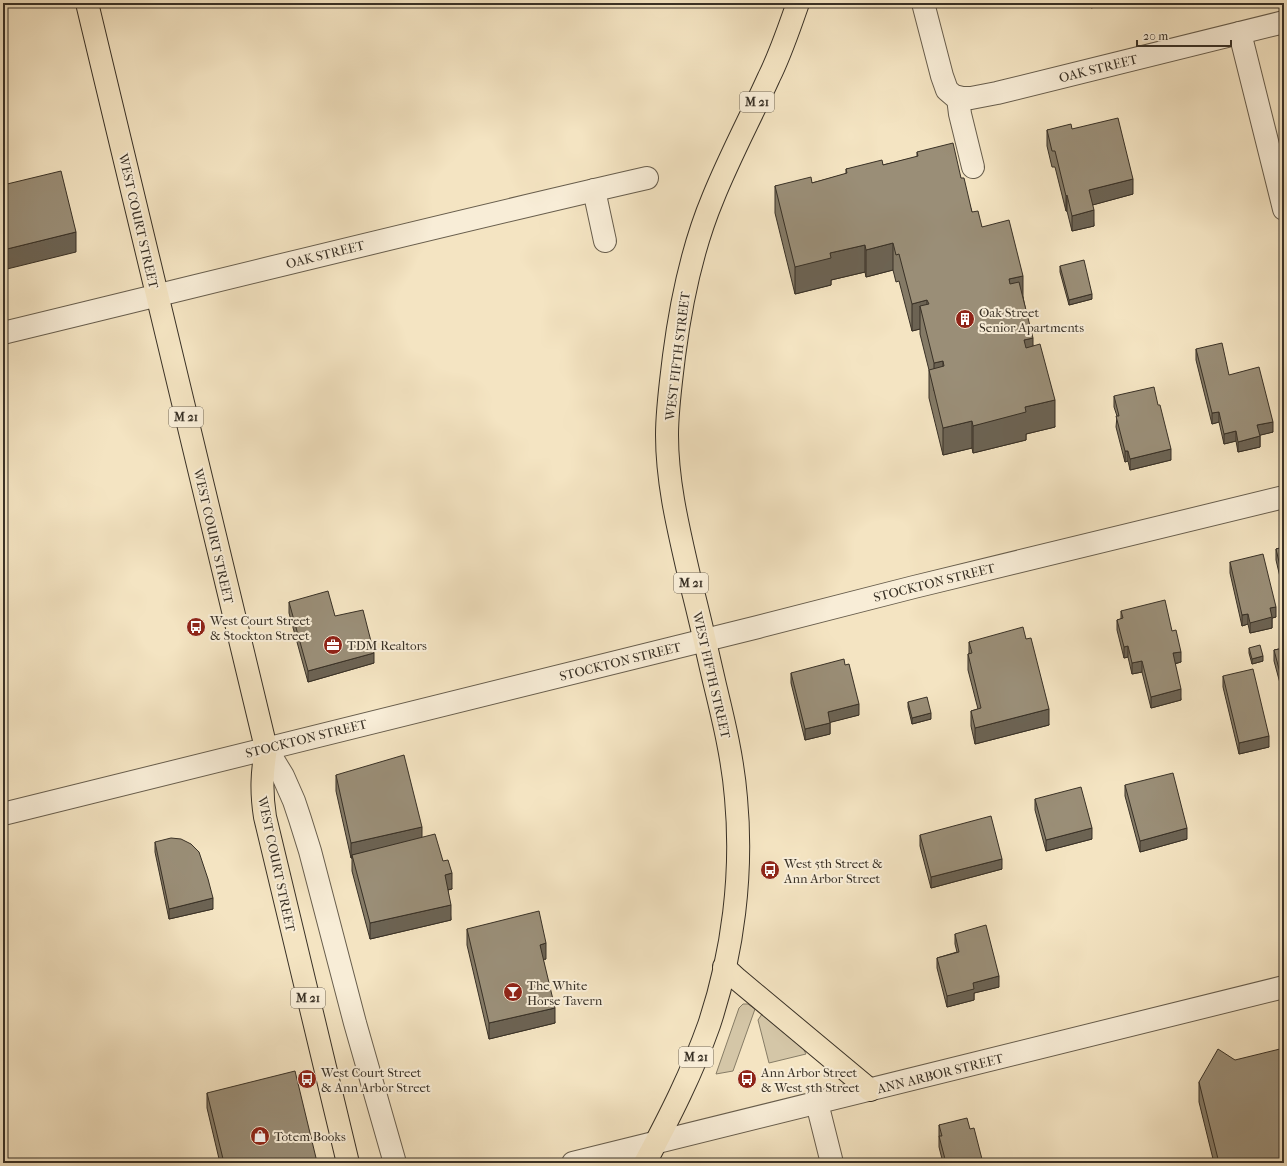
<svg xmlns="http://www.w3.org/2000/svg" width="1287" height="1166" font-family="'IM FELL French Canon',serif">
<rect width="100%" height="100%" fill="#f4e4c2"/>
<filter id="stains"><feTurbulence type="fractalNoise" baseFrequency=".005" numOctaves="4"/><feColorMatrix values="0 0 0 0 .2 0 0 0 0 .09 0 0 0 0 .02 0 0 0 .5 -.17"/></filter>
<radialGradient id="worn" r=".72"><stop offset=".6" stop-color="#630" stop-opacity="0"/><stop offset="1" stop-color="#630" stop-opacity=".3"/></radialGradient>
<g fill="#d4c6a7" stroke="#867c66">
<path d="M743 1004H748L755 1009 733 1071 716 1074 739 1008Z"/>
<path d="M762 1014 803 1048 806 1054 769 1063 758 1020Z"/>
</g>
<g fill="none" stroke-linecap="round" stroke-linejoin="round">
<defs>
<g id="minor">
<path d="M923 3 942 76 947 90 954 96 962 98H971L997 93 1284 22"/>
<path d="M1240 33 1284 209"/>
<path d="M958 98 960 114 973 167"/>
<path d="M594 190 605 241"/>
<path d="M3 333C218 281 432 227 647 178"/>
<path d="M266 748 283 776 294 801 300 819 310 851 355 1023 395 1163"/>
<path d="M3 814 758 627 914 587 1284 497"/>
<path d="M817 1103 832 1163"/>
<path d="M573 1163 1284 987"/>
</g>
<g id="major">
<path d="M87 3 266 748C262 774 261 791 265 817L348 1163"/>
<path d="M724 967 737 979 870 1090"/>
<path d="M645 1163C669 1118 692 1073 709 1025 733 953 743 874 736 798 733 760 724 722 715 685 707 651 700 618 691 584 680 535 667 486 667 435 667 409 671 382 674 356 681 302 692 248 713 198 730 156 751 117 769 77 781 53 789 28 798 3"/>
</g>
</defs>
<use href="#minor" stroke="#685e4d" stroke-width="24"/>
<use href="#major" stroke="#393126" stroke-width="24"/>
<use href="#minor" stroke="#f8edd7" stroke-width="22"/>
<use href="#major" stroke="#f4e4c2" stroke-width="22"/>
</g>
<g fill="#847a66" stroke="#393126">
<path d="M1072 129 1133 194 1092 205 1094 226 1072 231 1067 211H1066L1055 167H1052L1047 146V130Z"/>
<path d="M917 152 961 178 972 212 982 227 1023 297 1033 346 1055 427 1026 434V440L973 453 972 448 943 455 929 398V370L920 334V329L912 331 899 281 896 282 893 270 866 277 865 272 831 280V285L795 294 775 213V186L812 183 846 174V169L883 165 917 157Z"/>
<path d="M1060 266 1092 299 1069 305 1060 272Z"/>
<path d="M1196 349 1229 375 1273 432 1260 435V447L1238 452 1236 441 1224 444 1219 422 1212 424 1196 360Z"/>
<path d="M1114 396 1171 460 1130 470 1128 461 1125 462 1116 427 1117 416 1114 407Z"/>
<path d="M1284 547V594L1276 560V549Z"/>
<path d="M1230 562 1276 617 1272 618V628L1250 633 1248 624 1242 626 1230 573Z"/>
<path d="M289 602 335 616 374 663 308 682 289 613Z"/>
<path d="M1121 611 1172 631 1181 662 1175 664 1181 700 1151 708 1142 672 1132 674 1128 657 1124 658 1117 630V620L1121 619Z"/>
<path d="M1026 639 1049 725 975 744 971 726V711L978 709 968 670V654H969V642Z"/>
<path d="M1249 648 1263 661 1252 664 1249 653Z"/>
<path d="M1284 648V698L1274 661V650Z"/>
<path d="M791 673 859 715 830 722V734L805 740 791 683Z"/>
<path d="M1223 676 1269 747 1239 754 1223 687Z"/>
<path d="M908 702 931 719 912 724 908 707Z"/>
<path d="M336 775 422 838 443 861 452 889 448 890 451 920 370 939 352 871V858H351L336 791Z"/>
<path d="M1125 785 1187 839 1140 852 1125 796Z"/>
<path d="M1035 799 1092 839 1046 851 1035 810Z"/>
<path d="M920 835 1002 869 931 888 920 846Z"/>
<path d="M155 842 213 909 169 919 155 852Z"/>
<path d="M467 929 546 959H543L555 1023 489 1039 467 945Z"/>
<path d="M955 934 999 987 974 993V1000L947 1007 937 968V958L957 952 955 944Z"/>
<path d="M1235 1060 1284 1163H1214L1199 1102V1082Z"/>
<path d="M207 1093 317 1163H220L207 1108Z"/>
<path d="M939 1125 970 1129 983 1163H943L939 1147Z"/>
</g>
<g fill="#6c6353" stroke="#393126">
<path d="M1091 3H1113L1091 8Z"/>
<path d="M1133 179V194L1089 206V190Z"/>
<path d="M1067 195V211H1066V196Z"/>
<path d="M1094 210V226L1072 231V216Z"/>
<path d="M76 232V252L3 270V250Z"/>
<path d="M893 243V270L866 277V250Z"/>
<path d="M865 245V272L831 280V285L795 294V267L830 253Z"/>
<path d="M1023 276V303L1009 307V279Z"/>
<path d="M1092 294V299L1069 305V300Z"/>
<path d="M927 300V327L920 306V329L912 331V304Z"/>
<path d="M1033 338V365L1024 368V340Z"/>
<path d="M943 361V388L934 391V363Z"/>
<path d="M1055 400V427L1026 434V440L973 453V426L1025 407Z"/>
<path d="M1219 412V422L1212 424V413Z"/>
<path d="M972 421V448L943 455V428Z"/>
<path d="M1273 422V432L1257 436V425Z"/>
<path d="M1236 431V441L1224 444V434Z"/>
<path d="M1260 436V447L1238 452V442Z"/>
<path d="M1171 449V460L1130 470V459Z"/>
<path d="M1125 451H1128V461L1125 462Z"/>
<path d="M1276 607V617L1272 618V628L1250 633V623L1270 608Z"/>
<path d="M1248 614V624L1242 626V615Z"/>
<path d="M1128 646V657L1124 658V647Z"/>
<path d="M1181 652V662L1173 664V653Z"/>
<path d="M374 653V663L308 682V671Z"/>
<path d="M1263 656V661L1252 664V659Z"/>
<path d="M1142 661V672L1132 674V663Z"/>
<path d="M1181 689V700L1151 708V697Z"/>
<path d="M859 704V715L828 723V712Z"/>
<path d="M1049 709V725L975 744V728Z"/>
<path d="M931 713V719L912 724V718Z"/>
<path d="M830 723V734L805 740V729Z"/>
<path d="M1269 736V747L1239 754V743Z"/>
<path d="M422 827V843L352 855V858H351V843Z"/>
<path d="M1092 828V839L1046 851V840Z"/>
<path d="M1187 828V839L1140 852V841Z"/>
<path d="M1002 859V869L931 888V877Z"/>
<path d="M452 873V889L445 890V875Z"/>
<path d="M213 898V909L169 919V909Z"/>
<path d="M451 905V920L370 939V923Z"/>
<path d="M546 943V959L540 960V945Z"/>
<path d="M999 976V987L974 993V1000L947 1007V996L973 983Z"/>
<path d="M555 1008V1023L489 1039V1023Z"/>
</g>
<g fill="#9a8e77" stroke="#393126">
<path d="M1118 118 1133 179 1089 190 1094 210 1072 216 1067 195 1066 196 1055 151H1052L1047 130 1071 124 1072 129Z"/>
<path d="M953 143 961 178H964L972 212 978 211 982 227 1009 220 1023 276 1009 279 1010 284 1019 282 1033 338 1024 340 1026 348 1040 344 1055 400 1025 407 1026 412 973 426 972 421 943 428 929 370 944 366 943 361 934 363 920 306 929 304 927 300 912 304 899 254 896 255 893 243 866 250 865 245 830 253 831 258 795 267 775 186 811 177 812 183 847 173 846 169 882 160 883 165 918 156 917 152Z"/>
<path d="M61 171 76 232 3 250V185Z"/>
<path d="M1084 260 1092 294 1069 300 1060 266Z"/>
<path d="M1222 343 1229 375 1259 367 1273 422 1257 425 1260 436 1238 442 1236 431 1224 434 1219 412 1212 413 1196 349Z"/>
<path d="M1154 387 1158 405H1160L1171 449 1130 459 1128 451H1125L1116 416H1119L1114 396Z"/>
<path d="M1284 547V583L1276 549Z"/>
<path d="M1263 554 1276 607 1270 608 1272 617 1250 623 1248 614 1242 615 1230 562Z"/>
<path d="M328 591 335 616 363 610 374 653 308 671 289 602Z"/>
<path d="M1165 600 1172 631 1176 630 1181 652 1173 653 1181 689 1151 697 1142 661 1132 663 1128 646 1124 647 1117 620 1123 618 1121 611Z"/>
<path d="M1023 627 1026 639 1031 638 1049 709 975 728 971 711 981 708 968 654 972 653 969 642Z"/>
<path d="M1260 645 1263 656 1252 659 1249 648Z"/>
<path d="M1284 648V688L1274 650Z"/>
<path d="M844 659 845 665 849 664 859 704 828 712 830 723 805 729 791 673Z"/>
<path d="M1253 669 1269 736 1239 743 1223 676Z"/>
<path d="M927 697 931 713 912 718 908 702Z"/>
<path d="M404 755 422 827 351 843 336 775Z"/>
<path d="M1173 773 1187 828 1140 841 1125 785Z"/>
<path d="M1081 787 1092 828 1046 840 1035 799Z"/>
<path d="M991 816 1002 859 931 877 920 835Z"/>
<path d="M435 834 443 861 448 860 452 873 445 875 451 905 370 923 352 855Z"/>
<path d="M171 838 181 839 191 844 199 852 208 879 213 898 169 909 155 842Z"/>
<path d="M539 911 546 943 540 945 555 1008 489 1023 467 929Z"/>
<path d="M986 925 999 976 973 983 974 989 947 996 937 958 959 952 955 934Z"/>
<path d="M1284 1048V1163H1219L1199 1082 1218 1049 1235 1060Z"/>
<path d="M295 1071 317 1162 312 1163H224L207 1093Z"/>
<path d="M967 1118 970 1129 974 1128 983 1163H946L939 1136H942L939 1125Z"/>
</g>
<defs>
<symbol id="building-disc" viewBox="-11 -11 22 22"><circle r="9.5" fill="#8f2418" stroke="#f8edd7"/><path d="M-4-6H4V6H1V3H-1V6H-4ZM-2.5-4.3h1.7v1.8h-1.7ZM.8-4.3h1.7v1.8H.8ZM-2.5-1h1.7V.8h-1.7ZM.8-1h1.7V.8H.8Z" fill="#fff"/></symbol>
<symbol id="bus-disc" viewBox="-11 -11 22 22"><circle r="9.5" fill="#8f2418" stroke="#f8edd7"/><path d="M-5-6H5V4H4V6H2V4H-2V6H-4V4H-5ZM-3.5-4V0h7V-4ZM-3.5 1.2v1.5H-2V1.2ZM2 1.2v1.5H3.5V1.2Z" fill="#fff"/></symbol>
<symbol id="office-disc" viewBox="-11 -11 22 22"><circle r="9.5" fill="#8f2418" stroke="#f8edd7"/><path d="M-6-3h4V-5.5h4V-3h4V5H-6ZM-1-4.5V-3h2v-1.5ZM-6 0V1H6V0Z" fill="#fff"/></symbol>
<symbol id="bar-disc" viewBox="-11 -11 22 22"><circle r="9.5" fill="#8f2418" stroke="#f8edd7"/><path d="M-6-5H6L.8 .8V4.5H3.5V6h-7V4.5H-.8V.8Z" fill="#fff"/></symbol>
<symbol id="shop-disc" viewBox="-11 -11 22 22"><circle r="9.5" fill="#8f2418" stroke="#f8edd7"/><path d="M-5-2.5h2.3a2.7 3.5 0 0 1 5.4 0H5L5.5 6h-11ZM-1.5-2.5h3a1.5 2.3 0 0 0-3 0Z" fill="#fff"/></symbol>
</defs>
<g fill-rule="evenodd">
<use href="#building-disc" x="954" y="308" width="22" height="22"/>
<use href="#bus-disc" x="185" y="616" width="22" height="22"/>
<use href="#office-disc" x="322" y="634" width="22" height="22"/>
<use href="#bus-disc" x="759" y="859" width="22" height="22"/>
<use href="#bar-disc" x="502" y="981" width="22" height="22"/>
<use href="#bus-disc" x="296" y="1068" width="22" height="22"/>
<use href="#bus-disc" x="736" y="1068" width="22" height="22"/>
<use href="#shop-disc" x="249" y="1125" width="22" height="22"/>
</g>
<g text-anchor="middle" stroke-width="4" stroke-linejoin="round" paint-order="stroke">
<g fill="#f8edd7" stroke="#72695b" stroke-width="1">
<rect x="740" y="92" width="34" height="20" rx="3"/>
<rect x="169" y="407" width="34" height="20" rx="3"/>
<rect x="674" y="573" width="34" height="20" rx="3"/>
<rect x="291" y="988" width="34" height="20" rx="3"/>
<rect x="679" y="1047" width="34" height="20" rx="3"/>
</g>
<g font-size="12" font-weight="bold" fill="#393126">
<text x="757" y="106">M 21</text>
<text x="186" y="421">M 21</text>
<text x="691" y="587">M 21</text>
<text x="308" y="1002">M 21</text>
<text x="696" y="1061">M 21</text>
</g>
<g font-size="13" fill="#393126" stroke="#f8edd7">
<text transform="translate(1098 68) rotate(-14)" y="5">OAK STREET</text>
<text transform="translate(139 221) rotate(77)" y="5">WEST COURT STREET</text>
<text transform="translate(325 254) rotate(-14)" y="5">OAK STREET</text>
<text transform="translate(677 356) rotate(-83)" y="5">WEST FIFTH STREET</text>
<text transform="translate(214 536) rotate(77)" y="5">WEST COURT STREET</text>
<text transform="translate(934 582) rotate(-14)" y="5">STOCKTON STREET</text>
<text transform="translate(620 661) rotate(-14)" y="5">STOCKTON STREET</text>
<text transform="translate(712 675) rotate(77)" y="5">WEST FIFTH STREET</text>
<text transform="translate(306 738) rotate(-14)" y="5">STOCKTON STREET</text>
<text transform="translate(277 864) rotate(78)" y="5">WEST COURT STREET</text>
<text transform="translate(940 1073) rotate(-14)" y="5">ANN ARBOR STREET</text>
</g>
<g font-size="13" fill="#393126" stroke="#f8edd7" text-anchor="start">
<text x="979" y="317">Oak Street<tspan x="979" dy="15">Senior Apartments</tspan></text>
<text x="210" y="625">West Court Street<tspan x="210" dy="15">&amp; Stockton Street</tspan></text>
<text x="347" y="650">TDM Realtors</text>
<text x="784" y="868">West 5th Street &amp;<tspan x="784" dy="15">Ann Arbor Street</tspan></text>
<text x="527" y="990">The White<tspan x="527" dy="15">Horse Tavern</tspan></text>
<text x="321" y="1077">West Court Street<tspan x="321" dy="15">&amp; Ann Arbor Street</tspan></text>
<text x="761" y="1077">Ann Arbor Street<tspan x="761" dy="15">&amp; West 5th Street</tspan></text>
<text x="274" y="1141">Totem Books</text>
</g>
</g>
<rect width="1287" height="1166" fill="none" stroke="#f4e4c2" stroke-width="16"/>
<rect x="4" y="4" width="1279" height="1158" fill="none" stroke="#393126" stroke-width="2"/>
<rect x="8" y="8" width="1271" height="1150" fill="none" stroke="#393126"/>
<path d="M1137 40v6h94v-6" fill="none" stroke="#393126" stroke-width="2"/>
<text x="1143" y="40" font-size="12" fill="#393126" stroke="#f8edd7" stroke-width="3" paint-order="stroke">20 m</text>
<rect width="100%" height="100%" filter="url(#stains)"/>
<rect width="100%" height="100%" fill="url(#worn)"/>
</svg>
